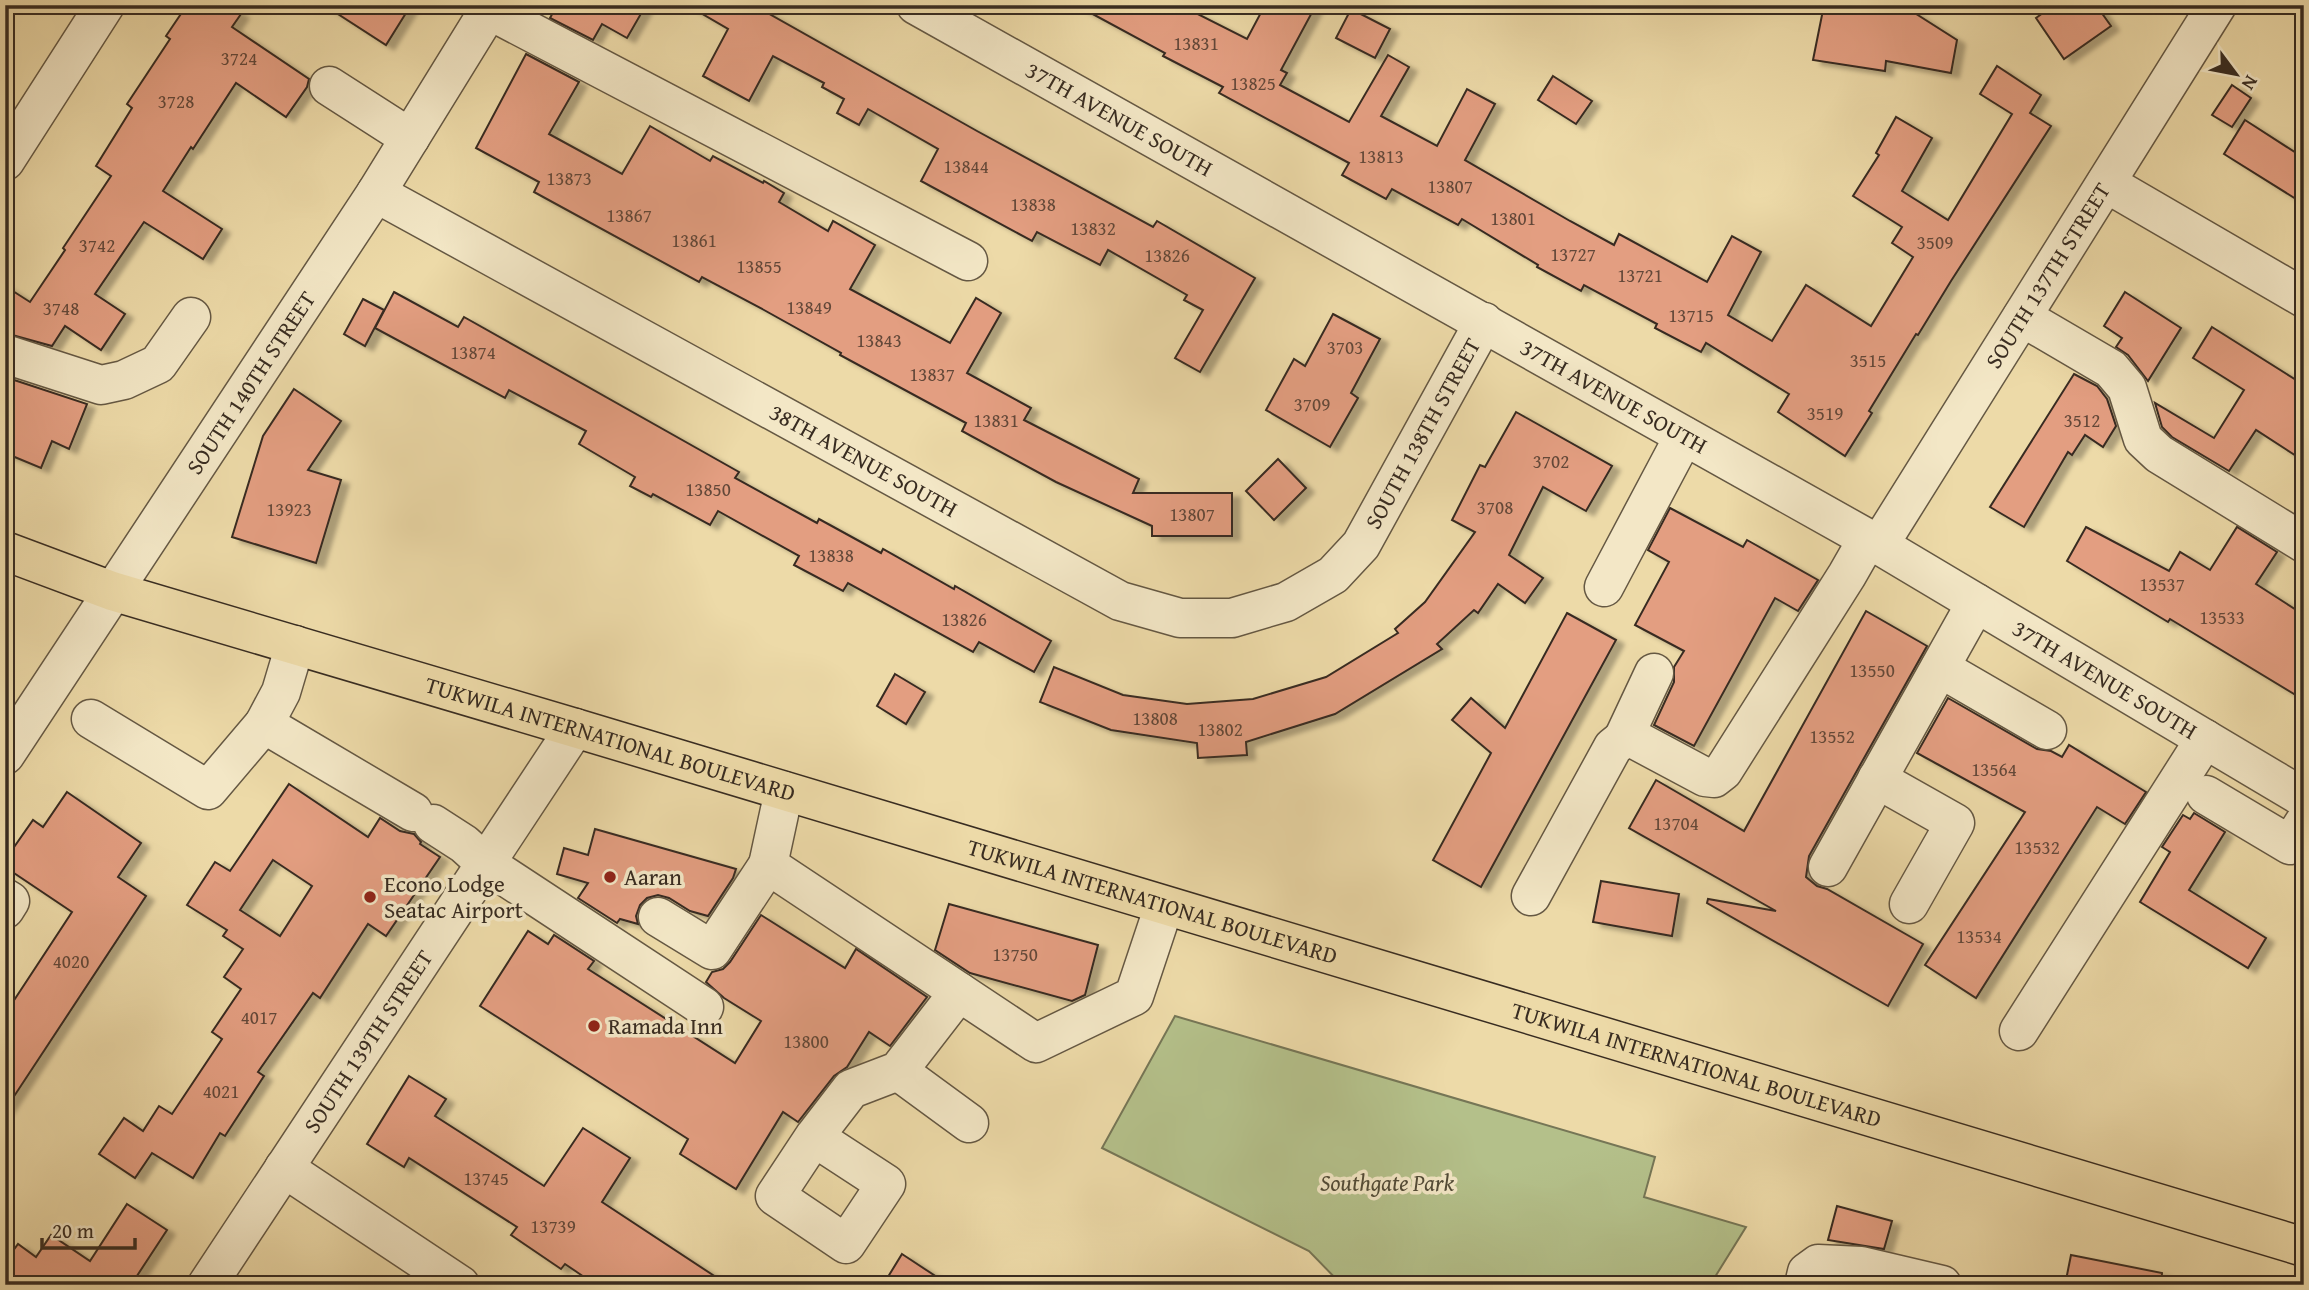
<svg xmlns="http://www.w3.org/2000/svg" width="2309" height="1290" font-family="'Gentium Book Plus',serif">
<defs>
<filter id="shadow"><feDropShadow dx="8" dy="4.5" stdDeviation="2" flood-color="#0004"/></filter>
</defs>
<rect width="100%" height="100%" fill="#eddaa8"/>
<filter id="stains"><feTurbulence type="fractalNoise" baseFrequency=".00286" numOctaves="4"/><feColorMatrix values="0 0 0 0 .2 0 0 0 0 .09 0 0 0 0 .02 0 0 0 .5 -.17"/></filter>
<radialGradient id="worn" r=".72"><stop offset=".6" stop-color="#630" stop-opacity="0"/><stop offset="1" stop-color="#630" stop-opacity=".3"/></radialGradient>
<path fill="#b4c08a" stroke="#767656" stroke-width="2" d="M1175 1016 1655 1157 1644 1197 1746 1227 1710 1285H1342L1309 1251 1102 1148Z"/>
<g fill="#e39e81" stroke="#382c21" stroke-width="2" fill-rule="evenodd" filter="url(#shadow)">
<path d="M187 5H228L241 14 232 27 309 79 307 87 286 117 236 83 193 149 191 147 163 191 222 229 203 259 144 222 95 294 125 314 101 350 65 326 52 346 5 333V286L30 302 65 250 63 248 111 176 96 166 132 108 127 104 170 39 166 36Z"/>
<path d="M324 5H411L386 45Z"/>
<path d="M557 5H646L627 38 602 24 593 40 550 18Z"/>
<path d="M687 5H769L766 12 977 131 1153 227 1157 221 1255 278 1200 372 1175 358 1203 310 1184 300 1187 295 1108 250 1100 265 1037 232 1032 241 921 181 938 149 868 109 859 125 837 113 844 99 822 87 824 83 773 56 749 101 703 76 728 29Z"/>
<path d="M1076 5H1180L1247 39 1265 5H1316L1281 70 1287 73 1280 85 1349 122 1388 55 1409 67 1381 116 1437 146 1467 89 1495 104 1465 160 1570 221 1614 245 1619 234 1707 282 1732 236 1761 252 1728 315 1772 341 1806 285 1871 326 1913 257 1892 243 1902 227 1853 196 1879 155 1876 153 1896 117 1932 138 1902 191 1948 220 2012 114 1980 94 1997 66 2041 95 2030 113 2051 126 1951 281 1918 335 1916 334 1869 411 1872 413 1845 456 1778 412 1789 394 1706 343 1701 352 1655 328 1657 324 1584 285 1581 291 1537 267 1538 265 1462 219 1458 225 1392 189 1386 199 1342 175 1349 163 1219 93 1223 87 1163 56 1165 53Z"/>
<path d="M1824 5H1902L1957 40 1951 73 1886 61 1885 71 1813 60Z"/>
<path d="M2054 5H2096L2111 26 2064 59 2036 18Z"/>
<path d="M1351 9 1390 29 1375 58 1336 38Z"/>
<path d="M526 54 579 82 549 134 622 174 650 126 710 161 713 156 763 183 764 181 784 193 779 202 828 231 833 221 875 245 850 289 950 343 976 298 1001 313 967 373 1031 408 1024 420 1139 479 1133 493H1232V536H1152V526L1056 482 962 431 966 423 840 355 841 353 764 310 702 277 699 282 534 192 539 182 476 148Z"/>
<path d="M1553 76 1592 101 1576 124 1538 100Z"/>
<path d="M2232 85 2251 98 2232 127 2212 115Z"/>
<path d="M2245 120 2304 158V204L2224 154Z"/>
<path d="M394 292 458 327 464 317 739 472 735 478 817 523 819 519 881 553 883 549 954 589 955 586 1051 641 1034 672 979 642 973 652 848 583 843 591 794 565 799 556 718 511 710 525 653 494 651 497 630 486 635 477 579 444 586 431 509 390 505 398 375 328Z"/>
<path d="M2125 292 2181 328 2148 381 2128 355 2116 347 2122 338 2104 326Z"/>
<path d="M363 299 384 310 365 346 344 334Z"/>
<path d="M1333 314 1380 339 1351 393 1358 398 1330 447 1266 410 1294 359 1305 366Z"/>
<path d="M2212 327 2304 385V461L2256 430 2229 471 2172 437 2162 427 2155 403 2214 438 2244 390 2193 358Z"/>
<path d="M2074 374 2097 386 2107 399 2116 426 2103 447 2085 435 2072 455 2068 452 2024 527 1990 507Z"/>
<path d="M5 377 87 404 69 449 52 441 41 468 5 453Z"/>
<path d="M294 389 341 421 308 470 341 480 316 563 232 537 263 436Z"/>
<path d="M1516 412 1612 466 1586 511 1543 487 1509 555 1543 578 1525 603 1498 584 1478 613 1474 610 1437 644 1442 649 1335 714 1246 742 1247 755 1198 758 1197 743 1111 730 1040 702 1054 667 1123 695 1187 704 1253 699 1326 677 1398 633 1395 629 1425 602 1475 532 1452 520 1480 465 1485 467Z"/>
<path d="M1278 459 1306 488 1274 520 1246 491Z"/>
<path d="M1670 508 1743 547 1747 540 1818 580 1798 611 1775 598 1694 746 1654 725 1674 682V667L1684 651 1635 625 1669 562 1648 550Z"/>
<path d="M2086 527 2169 571 2180 552 2210 570 2237 527 2277 552 2256 584 2304 615V700L2170 619 2168 622 2067 561Z"/>
<path d="M1866 611 1927 646 1809 856 1806 877 1817 886 1827 889 1923 944 1888 1006 1707 903 1708 899 1776 911 1629 828 1656 780 1744 831Z"/>
<path d="M1567 613 1616 640 1481 887 1433 860 1491 753 1452 720 1471 698 1505 728Z"/>
<path d="M895 674 925 692 906 724 877 706Z"/>
<path d="M1948 698 2037 749 2051 751 2062 757 2069 745 2146 792 2125 824 2097 807 1976 998 1925 965 2025 812 1917 753Z"/>
<path d="M289 784 368 837 380 818 400 831 414 834 421 842 420 844 440 857 386 936 368 924 320 998 313 993 258 1072 264 1076 225 1136 220 1133 193 1178 152 1153 135 1178 99 1154 124 1118 143 1131 159 1106 172 1114 222 1039 212 1032 241 989 224 977 243 949 223 936 227 930 187 905 215 862 230 871ZM273 860 312 886 280 936 240 910Z"/>
<path d="M67 792 141 843 118 877 146 896 5 1110V1014L72 912 5 867V860L33 820 43 827Z"/>
<path d="M2194 813 2225 832 2189 890 2266 938 2248 968 2140 902 2170 852 2162 847 2183 815 2190 819Z"/>
<path d="M595 829 736 869 733 878 708 916 690 911 669 898 658 895 647 898 640 905 636 916 638 924 620 919 617 923 578 898 588 883 557 874 564 848 588 855Z"/>
<path d="M1601 881 1679 894 1672 936 1593 922Z"/>
<path d="M949 904 1098 945 1085 995 1072 1001 970 973 935 950Z"/>
<path d="M761 915 845 968 856 949 927 997 890 1046 869 1032 847 1067 834 1076 798 1122 783 1112 736 1189 680 1154 688 1139 480 1006 528 931 548 944 554 935 594 961 588 969 735 1063 761 1021 724 998 706 982 712 972 723 969 730 962Z"/>
<path d="M409 1076 446 1099 435 1116 544 1186 583 1128 630 1158 602 1202 728 1285H596L565 1264 561 1269 511 1235 517 1227 409 1158 404 1167 367 1144Z"/>
<path d="M127 1204 167 1230 131 1285H5V1262L18 1244 36 1257 51 1235 90 1261Z"/>
<path d="M1837 1206 1892 1221 1884 1249 1828 1240Z"/>
<path d="M902 1254 949 1285H883Z"/>
<path d="M2071 1255 2162 1273 2161 1285H2065Z"/>
</g>
<g fill="none" stroke-linecap="round" stroke-linejoin="round">
<defs>
<g id="minor">
<path id="s1" d="M916 5 1879 545 2304 798"/>
<path d="M489 10 968 261"/>
<path d="M329 86 410 138"/>
<path d="M5 161 105 5"/>
<path d="M2106 183 2304 298"/>
<path id="s2" d="M376 193 1120 601 1180 618H1232L1286 602 1333 575 1361 545 1484 322"/>
<path d="M2022 317 2111 369 2127 388 2143 439 2159 454 2304 543"/>
<path d="M5 354 101 385 124 380 158 364 191 317"/>
<path id="s3" d="M1879 545 2217 5"/>
<path d="M1604 587 1684 436"/>
<path d="M295 645 281 692 264 724 413 812"/>
<path d="M1940 668 2047 730"/>
<path d="M91 719 208 790 264 724"/>
<path d="M1623 739 1654 673"/>
<path id="s4" d="M5 755 376 193 492 5"/>
<path d="M1877 779 1955 823 1909 904"/>
<path d="M784 791 768 865 1036 1043 1134 996 1164 906"/>
<path d="M2206 795 2290 845 2304 823"/>
<path d="M433 824 464 844 485 863 704 1007"/>
<path d="M1828 867 1976 603"/>
<path d="M1531 896 1613 747 1623 739 1632 738 1705 777 1714 778 1723 771 1847 575 1867 540"/>
<path d="M5 898 10 901 5 909"/>
<path d="M658 917 712 950 768 865"/>
<path d="M2019 1031 2205 739"/>
<path d="M898 1071 969 1123"/>
<path d="M814 1137 886 1184 846 1244 775 1196 814 1137 851 1089 898 1071 959 992"/>
<path d="M284 1168 460 1285"/>
<path id="s5" d="M207 1285 575 728"/>
<path d="M1804 1285 1807 1272 1818 1264 1861 1266 1942 1285"/>
</g>
<g id="major">
<path id="s6" d="M5 551 112 591 575 728 2304 1247"/>
</g>
</defs>
<use href="#minor" stroke="#655843" stroke-width="41"/>
<use href="#major" stroke="#382c21" stroke-width="41"/>
<use href="#minor" stroke="#f3e7c6" stroke-width="38"/>
<use href="#major" stroke="#eddaa8" stroke-width="38"/>
</g>
<g fill="#8f2418" stroke="#f3e7c6" stroke-width="2.5">
<circle cx="610" cy="877" r="7"/>
<circle cx="370" cy="897" r="7"/>
<circle cx="594" cy="1026" r="7"/>
</g>
<g text-anchor="middle" stroke-width="7" stroke-linejoin="round" paint-order="stroke">
<g font-size="19" fill="#634839">
<text x="1196" y="50">13831</text>
<text x="239" y="65">3724</text>
<text x="1253" y="90">13825</text>
<text x="176" y="108">3728</text>
<text x="1381" y="163">13813</text>
<text x="966" y="173">13844</text>
<text x="569" y="185">13873</text>
<text x="1450" y="193">13807</text>
<text x="1033" y="211">13838</text>
<text x="629" y="222">13867</text>
<text x="1513" y="225">13801</text>
<text x="1093" y="235">13832</text>
<text x="694" y="247">13861</text>
<text x="1935" y="249">3509</text>
<text x="97" y="252">3742</text>
<text x="1573" y="261">13727</text>
<text x="1167" y="262">13826</text>
<text x="759" y="273">13855</text>
<text x="1640" y="282">13721</text>
<text x="809" y="314">13849</text>
<text x="61" y="315">3748</text>
<text x="1691" y="322">13715</text>
<text x="879" y="347">13843</text>
<text x="1345" y="354">3703</text>
<text x="473" y="359">13874</text>
<text x="1868" y="367">3515</text>
<text x="932" y="381">13837</text>
<text x="1312" y="411">3709</text>
<text x="1825" y="420">3519</text>
<text x="996" y="427">13831</text>
<text x="2082" y="427">3512</text>
<text x="1551" y="468">3702</text>
<text x="708" y="496">13850</text>
<text x="1495" y="514">3708</text>
<text x="289" y="516">13923</text>
<text x="1192" y="521">13807</text>
<text x="831" y="562">13838</text>
<text x="2162" y="591">13537</text>
<text x="2222" y="624">13533</text>
<text x="964" y="626">13826</text>
<text x="1872" y="677">13550</text>
<text x="1155" y="725">13808</text>
<text x="1220" y="736">13802</text>
<text x="1832" y="743">13552</text>
<text x="1994" y="776">13564</text>
<text x="1676" y="830">13704</text>
<text x="2037" y="854">13532</text>
<text x="1979" y="943">13534</text>
<text x="1015" y="961">13750</text>
<text x="71" y="968">4020</text>
<text x="259" y="1024">4017</text>
<text x="806" y="1048">13800</text>
<text x="221" y="1098">4021</text>
<text x="486" y="1185">13745</text>
<text x="553" y="1233">13739</text>
</g>
<g font-size="23" fill="#382c21" stroke="#f3e7c6">
<text dy="8" stroke="none"><textPath href="#s1" startOffset="233">37TH AVENUE SOUTH</textPath></text>
<text dy="8" stroke="none"><textPath href="#s3" startOffset="318">SOUTH 137TH STREET</textPath></text>
<text dy="8" stroke="none"><textPath href="#s4" startOffset="446">SOUTH 140TH STREET</textPath></text>
<text dy="8" stroke="none"><textPath href="#s1" startOffset="800">37TH AVENUE SOUTH</textPath></text>
<text dy="8" stroke="none"><textPath href="#s2" startOffset="1242">SOUTH 138TH STREET</textPath></text>
<text dy="8" stroke="none"><textPath href="#s2" startOffset="556">38TH AVENUE SOUTH</textPath></text>
<text dy="8" stroke="none"><textPath href="#s1" startOffset="1367">37TH AVENUE SOUTH</textPath></text>
<text dy="8" stroke="none"><textPath href="#s6" startOffset="634">TUKWILA INTERNATIONAL BOULEVARD</textPath></text>
<text dy="8" stroke="none"><textPath href="#s6" startOffset="1200">TUKWILA INTERNATIONAL BOULEVARD</textPath></text>
<text dy="8" stroke="none"><textPath href="#s5" startOffset="292">SOUTH 139TH STREET</textPath></text>
<text dy="8" stroke="none"><textPath href="#s6" startOffset="1768">TUKWILA INTERNATIONAL BOULEVARD</textPath></text>
</g>
<g font-size="23" fill="#382c21" stroke="#f3e7c6" text-anchor="start">
<text x="624" y="885">Aaran</text>
<text x="384" y="892">Econo Lodge<tspan x="384" dy="26">Seatac Airport</tspan></text>
<text x="608" y="1034">Ramada Inn</text>
</g>
<g font-size="23" font-style="italic" fill="#514a36" stroke="#f3e7c6">
<text x="1387" y="1191">Southgate Park</text>
</g>
</g>
<rect width="2309" height="1290" fill="none" stroke="#eddaa8" stroke-width="28"/>
<rect x="7" y="7" width="2295" height="1276" fill="none" stroke="#382c21" stroke-width="3.5"/>
<rect x="14" y="14" width="2281" height="1262" fill="none" stroke="#382c21" stroke-width="2"/>
<g transform="translate(2236 74) rotate(122)" stroke="#f3e7c6" stroke-width="5" paint-order="stroke">
<path d="M0-5L12 26L0 18L-12 26Z" fill="#382c21"/>
<text y="-10" font-size="19" font-weight="bold" text-anchor="middle" fill="#382c21">N</text>
</g>
<path d="M42 1238v10h93v-10" fill="none" stroke="#382c21" stroke-width="3.5"/>
<text x="52" y="1238" font-size="21" fill="#382c21" stroke="#f3e7c6" stroke-width="5" paint-order="stroke">20 m</text>
<rect width="100%" height="100%" filter="url(#stains)"/>
<rect width="100%" height="100%" fill="url(#worn)"/>
</svg>
